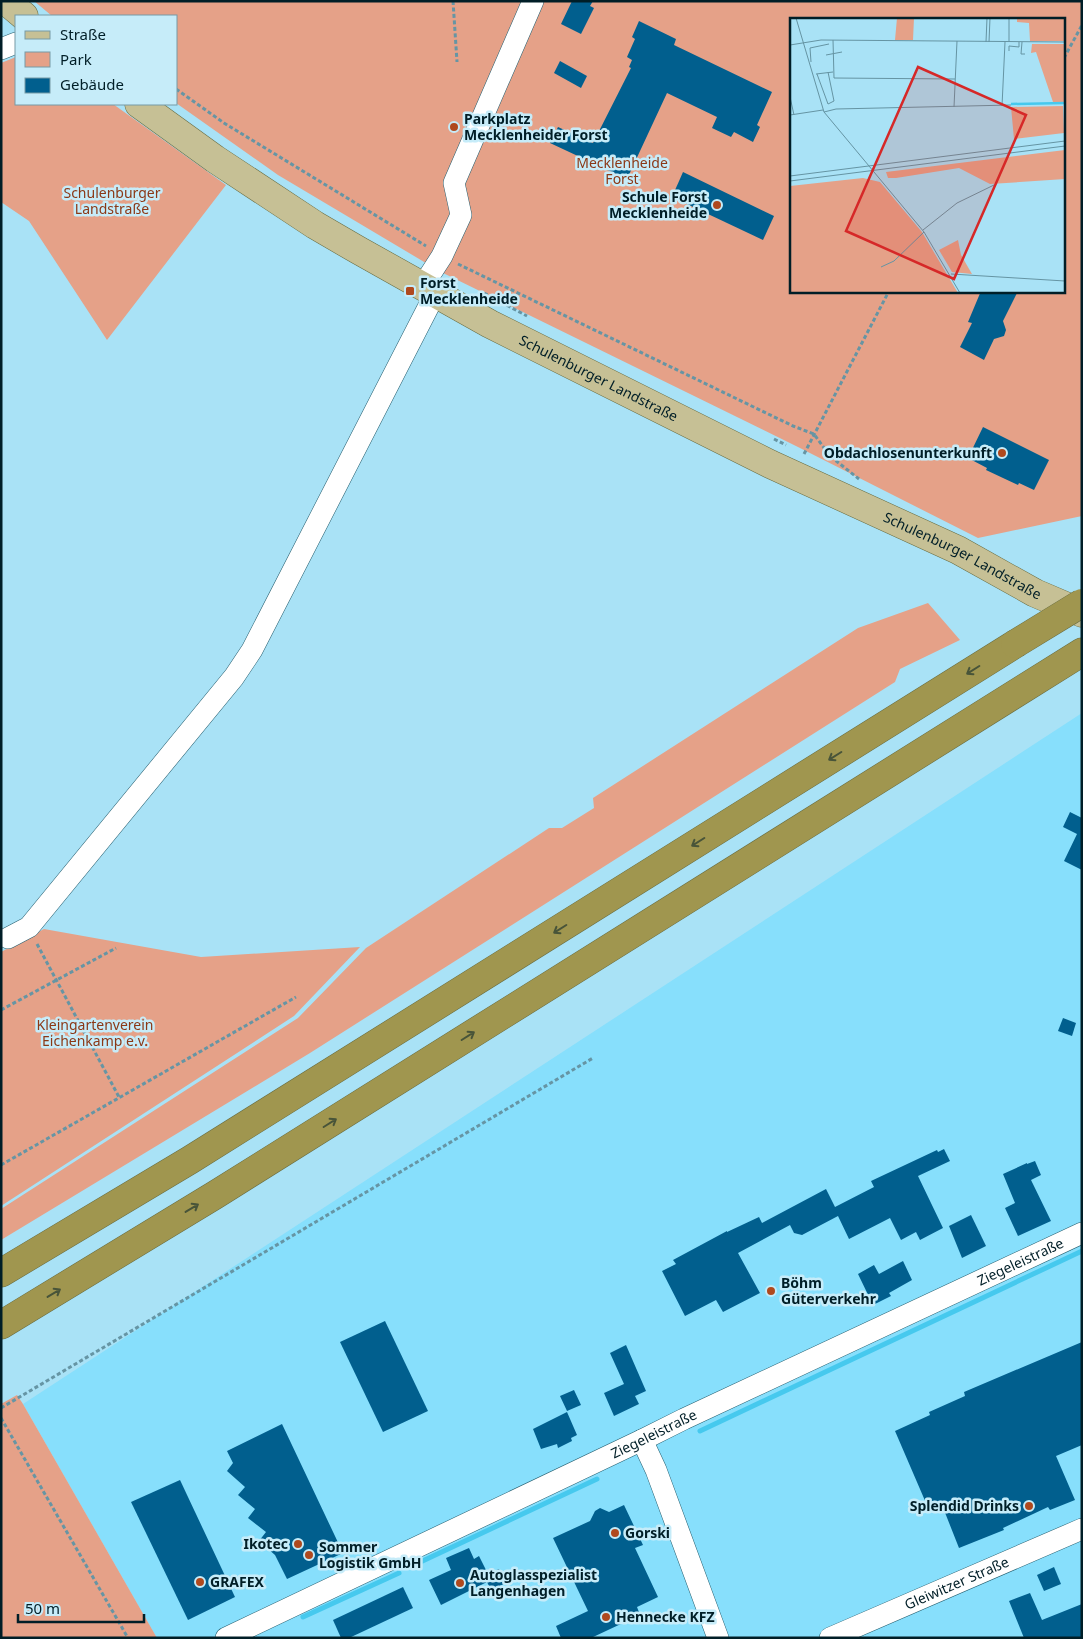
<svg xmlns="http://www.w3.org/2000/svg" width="1083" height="1639" font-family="'Noto Sans',sans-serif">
<rect width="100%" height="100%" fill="#a9e2f6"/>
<path fill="#87dffc" d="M1082 713V1638H157L23 1404Z"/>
<g fill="#e5a188" fill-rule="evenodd">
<path d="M34 1H1082V516L978 538 800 448 441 272 278 175 176 103V16H52ZM792 19H1064V291H792Z"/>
<path d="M16 57V104H113L226 185 107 340 29 221 1 202V63Z"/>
<path d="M928 603 960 640 900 669 895 682 310 1053 1 1240V1209L298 1018 366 948 549 828H562L594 808 593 798 858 628Z"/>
<path d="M44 929 201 957 360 947 294 1016 1 1206V952Z"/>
<path d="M17 1395 23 1404 157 1638H1V1404Z"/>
</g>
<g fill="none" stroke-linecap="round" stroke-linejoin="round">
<g stroke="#46c9ee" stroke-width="5">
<path d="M700 1431 1082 1251"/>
<path d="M414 1565 597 1479"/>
<path d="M303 1617 399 1573"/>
</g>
</g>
<g fill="#015f8e">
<path d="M572 1H593L590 6 594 8 581 34 561 24Z"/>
<path d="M639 21 676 39 674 45 772 92 757 125 760 127 753 142 734 132 731 137 712 128 717 117 667 93 627 179 550 143 558 127 593 143 631 68 629 67 632 60 627 57 635 39 632 37Z"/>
<path d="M560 61 587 76 581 88 554 73Z"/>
<path d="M683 172 774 216 763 240 672 197Z"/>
<path d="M981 291H1018L1003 321 1006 330 1004 336 994 339 984 360 960 347 972 323 968 322Z"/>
<path d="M983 427 1049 460 1034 490 1019 483 1018 485 1003 478 986 470 987 468 968 458Z"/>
<path d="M1070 812 1082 818V870L1064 861 1077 834 1063 827Z"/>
<path d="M1063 1018 1076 1023 1072 1036 1058 1031Z"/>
<path d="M944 1149 950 1161 918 1176 943 1228 920 1240 916 1232 901 1240 890 1218 849 1239 838 1216 802 1235 794 1233 790 1225 738 1253 760 1293 723 1312 716 1300 685 1316 662 1271 676 1264 673 1260 727 1231V1232L759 1217 762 1223 826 1189 835 1207 874 1187 871 1181 937 1150 938 1152Z"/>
<path d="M1035 1161 1041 1175 1031 1180 1051 1221 1018 1236 1005 1208 1015 1203 1003 1174 1027 1163V1164Z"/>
<path d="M971 1215 986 1246 962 1258 949 1226Z"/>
<path d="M903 1261 912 1280 889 1293 891 1296 873 1305 858 1274 874 1265 879 1274Z"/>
<path d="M385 1321 428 1411 383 1432 340 1342Z"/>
<path d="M1082 1342V1445L1056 1456 1075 1500 1050 1510 1048 1507 1003 1528 1004 1530 959 1548 942 1505 929 1510 895 1431 930 1415 929 1412 965 1396 964 1392Z"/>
<path d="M626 1345 646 1391 635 1396 639 1404 614 1416 604 1393 624 1384 610 1353Z"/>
<path d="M574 1390 581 1405 567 1411 560 1396Z"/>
<path d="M567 1412 577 1435 571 1438 572 1441 558 1448 557 1444 541 1449 533 1429Z"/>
<path d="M282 1424 343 1553 287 1579 275 1555 259 1541 266 1532 248 1518 255 1509 238 1495 245 1487 227 1471 233 1463 227 1451Z"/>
<path d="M180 1480 235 1597 188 1620 131 1502Z"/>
<path d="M624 1505 643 1545 635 1548 658 1597 637 1607 640 1615 591 1638H561L556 1626 588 1611 553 1538 590 1521 595 1511 600 1508 609 1512Z"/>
<path d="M469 1548 474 1559 479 1556 488 1574 499 1569 506 1583 491 1590 487 1582 441 1605 429 1580 451 1570 446 1558Z"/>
<path d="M1054 1567 1061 1584 1044 1591 1037 1575Z"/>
<path d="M403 1587 413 1608 349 1638H341L333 1620Z"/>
<path d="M1030 1593 1042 1620 1082 1604V1638H1024L1009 1601Z"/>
</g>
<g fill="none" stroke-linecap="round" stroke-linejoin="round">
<defs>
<g id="minor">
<path d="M1 49 16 43"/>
<path d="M422 287 442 256 461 215 454 183 533 1"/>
<path d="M8 938 29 927 234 677 252 650 435 294"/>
<path d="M642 1440 656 1470 718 1638"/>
<path id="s1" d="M226 1638 642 1440 684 1419 1082 1233"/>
<path id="s2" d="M830 1638 1082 1529"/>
</g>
<g id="major">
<path d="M6 1 24 16"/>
<path id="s3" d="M139 104 215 159 315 225 358 250 490 324 770 464 958 550 1035 593 1082 613"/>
</g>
<g id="highway">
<path d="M1 1273 190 1160 1015 644"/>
<path d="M1 1325 215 1195 1082 652"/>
</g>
</defs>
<use href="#minor" stroke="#245d6e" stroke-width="22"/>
<use href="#major" stroke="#686c41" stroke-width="29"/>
<use href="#highway" stroke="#686c41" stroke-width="29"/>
<g stroke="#6695a4" stroke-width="3" stroke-dasharray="4 2.5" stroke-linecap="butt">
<path d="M453 1 457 62"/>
<path d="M1064 58 1082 25"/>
<path d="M176 89 224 123 426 246"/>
<path d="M458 264 793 426 814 434 830 456 859 479"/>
<path d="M484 293 527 316"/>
<path d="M774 439 786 445"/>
<path d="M804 454 889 291"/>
<path d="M37 944 119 1097"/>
<path d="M1 1010 116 948"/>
<path d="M1 1165 296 997"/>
<path d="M1 1408 593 1058"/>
<path d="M1 1418 128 1638"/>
</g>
<use href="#minor" stroke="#fff" stroke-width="21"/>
<use href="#major" stroke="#c6c095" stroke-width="28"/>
<use href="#highway" stroke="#a0964f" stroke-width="28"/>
<defs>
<path id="highway-bridge" d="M1015 644 1082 603"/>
</defs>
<use href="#highway-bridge" stroke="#686c41" stroke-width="29" stroke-linecap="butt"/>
<use href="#highway-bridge" stroke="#a0964f" stroke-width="28"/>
</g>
<defs><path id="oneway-shaft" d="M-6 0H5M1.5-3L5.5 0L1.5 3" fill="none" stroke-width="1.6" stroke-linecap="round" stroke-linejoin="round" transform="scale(1.25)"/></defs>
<g stroke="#485439">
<use href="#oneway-shaft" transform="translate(973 670) rotate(148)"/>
<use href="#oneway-shaft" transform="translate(835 756) rotate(148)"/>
<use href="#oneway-shaft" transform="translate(698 842) rotate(148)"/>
<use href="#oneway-shaft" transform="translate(560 929) rotate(148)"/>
<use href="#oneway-shaft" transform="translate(468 1036) rotate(-32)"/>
<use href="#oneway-shaft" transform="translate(330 1123) rotate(-32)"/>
<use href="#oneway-shaft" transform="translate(192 1208) rotate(-31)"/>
<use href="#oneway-shaft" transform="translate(54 1293) rotate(-31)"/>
</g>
<g fill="#af491e" stroke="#c6ecf9" stroke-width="2">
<circle cx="454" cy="127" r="5"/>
<circle cx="717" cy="205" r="5"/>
<rect x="405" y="286" width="10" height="10" rx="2.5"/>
<circle cx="1002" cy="453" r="5"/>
<circle cx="771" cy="1291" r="5"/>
<circle cx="1029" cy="1506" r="5"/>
<circle cx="615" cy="1533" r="5"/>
<circle cx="298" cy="1544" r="5"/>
<circle cx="309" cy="1555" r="5"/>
<circle cx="200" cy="1582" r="5"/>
<circle cx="460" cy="1583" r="5"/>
<circle cx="606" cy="1617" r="5"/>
</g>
<g text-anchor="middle" stroke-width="5" stroke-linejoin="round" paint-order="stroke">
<g font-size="14" font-weight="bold" fill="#001e27" stroke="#c6ecf9" text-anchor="start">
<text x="464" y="124">Parkplatz<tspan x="464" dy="16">Mecklenheider Forst</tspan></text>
<text x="707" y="202" text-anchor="end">Schule Forst<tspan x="707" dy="16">Mecklenheide</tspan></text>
<text x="420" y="288">Forst<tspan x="420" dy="16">Mecklenheide</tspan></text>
<text x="992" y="458" text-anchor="end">Obdachlosenunterkunft</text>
<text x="781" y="1288">Böhm<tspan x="781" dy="16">Güterverkehr</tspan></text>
<text x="1019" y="1511" text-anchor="end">Splendid Drinks</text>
<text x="625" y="1538">Gorski</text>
<text x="288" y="1549" text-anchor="end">Ikotec</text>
<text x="319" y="1552">Sommer<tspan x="319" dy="16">Logistik GmbH</tspan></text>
<text x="470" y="1580">Autoglasspezialist<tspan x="470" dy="16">Langenhagen</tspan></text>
<text x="210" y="1587">GRAFEX</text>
<text x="616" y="1622">Hennecke KFZ</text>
</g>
<g font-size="14" fill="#8b3816" stroke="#c6ecf9">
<text x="622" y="168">Mecklenheide<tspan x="622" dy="16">Forst</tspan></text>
<text x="112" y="198">Schulenburger<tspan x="112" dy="16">Landstraße</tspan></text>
<text x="95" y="1030">Kleingartenverein<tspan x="95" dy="16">Eichenkamp e.v.</tspan></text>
</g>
<g font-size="14" fill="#001e27" stroke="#c6ecf9">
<text dy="5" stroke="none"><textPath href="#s3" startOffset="536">Schulenburger Landstraße</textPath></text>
<text dy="5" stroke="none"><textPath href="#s3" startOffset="941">Schulenburger Landstraße</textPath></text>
<text dy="5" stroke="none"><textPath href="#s1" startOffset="879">Ziegeleistraße</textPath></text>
<text dy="5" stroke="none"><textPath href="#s1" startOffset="474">Ziegeleistraße</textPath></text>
<text dy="5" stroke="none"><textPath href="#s2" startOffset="138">Gleiwitzer Straße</textPath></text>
</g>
</g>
<g transform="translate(790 18)">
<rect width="275" height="275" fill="#a9e2f6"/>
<path d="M107 0H124L123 22H105ZM227 0H275V23H240L239 5 227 4ZM242 26H275V84H263L246 34 241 35ZM273 88 274 115 224 121 221 89ZM275 132V161L200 166 169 150 106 160H98L96 154ZM73 160 90 164 132 214 168 275H0V168ZM168 222 171 237 182 256 162 254 149 232Z" fill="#e5a188"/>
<path fill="none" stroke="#46c9ee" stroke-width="2.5" d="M221 86 275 85"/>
<path fill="none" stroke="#6594a3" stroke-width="1" d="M6 0 34 94 134 214 170 275M43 22 44 60 165 61M196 24 197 0M199 24 200 0M219 24V0M232 24 231 36H235M0 27 31 22 275 24M219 33V28L229 29V24M36 37 52 34M21 44 20 30 39 26M26 56 43 54M27 56 38 86 44 83 38 54M0 79 4 97M212 88 215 24M164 89 167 23M34 94 46 91 221 87M0 97 33 92M0 158 275 123M0 163 275 128M133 212 167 185 204 167M91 249 104 243 134 214M161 256 275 263"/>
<path fill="#d62828" fill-opacity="0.15" stroke="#d62828" stroke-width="2.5" d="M128 49 236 97 164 261 56 213Z"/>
<rect width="275" height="275" fill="none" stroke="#001e27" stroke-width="2.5"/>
</g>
<rect width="1083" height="1639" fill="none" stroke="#001e27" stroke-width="5"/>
<rect x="15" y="15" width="162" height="90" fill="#c6ecf9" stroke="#779aa5"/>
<rect x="25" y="31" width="25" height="8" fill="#c6c095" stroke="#779aa5"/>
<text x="60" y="40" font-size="15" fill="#001e27">Straße</text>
<rect x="25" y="52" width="25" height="15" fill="#e5a188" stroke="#779aa5"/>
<text x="60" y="65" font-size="15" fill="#001e27">Park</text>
<rect x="25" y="78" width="25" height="15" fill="#015f8e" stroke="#779aa5"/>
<text x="60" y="90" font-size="15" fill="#001e27">Gebäude</text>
<path d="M18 1614v8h126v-8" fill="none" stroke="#001e27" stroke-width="2.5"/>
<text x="25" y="1614" font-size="15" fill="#001e27" stroke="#c6ecf9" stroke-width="4" paint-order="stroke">50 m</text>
</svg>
